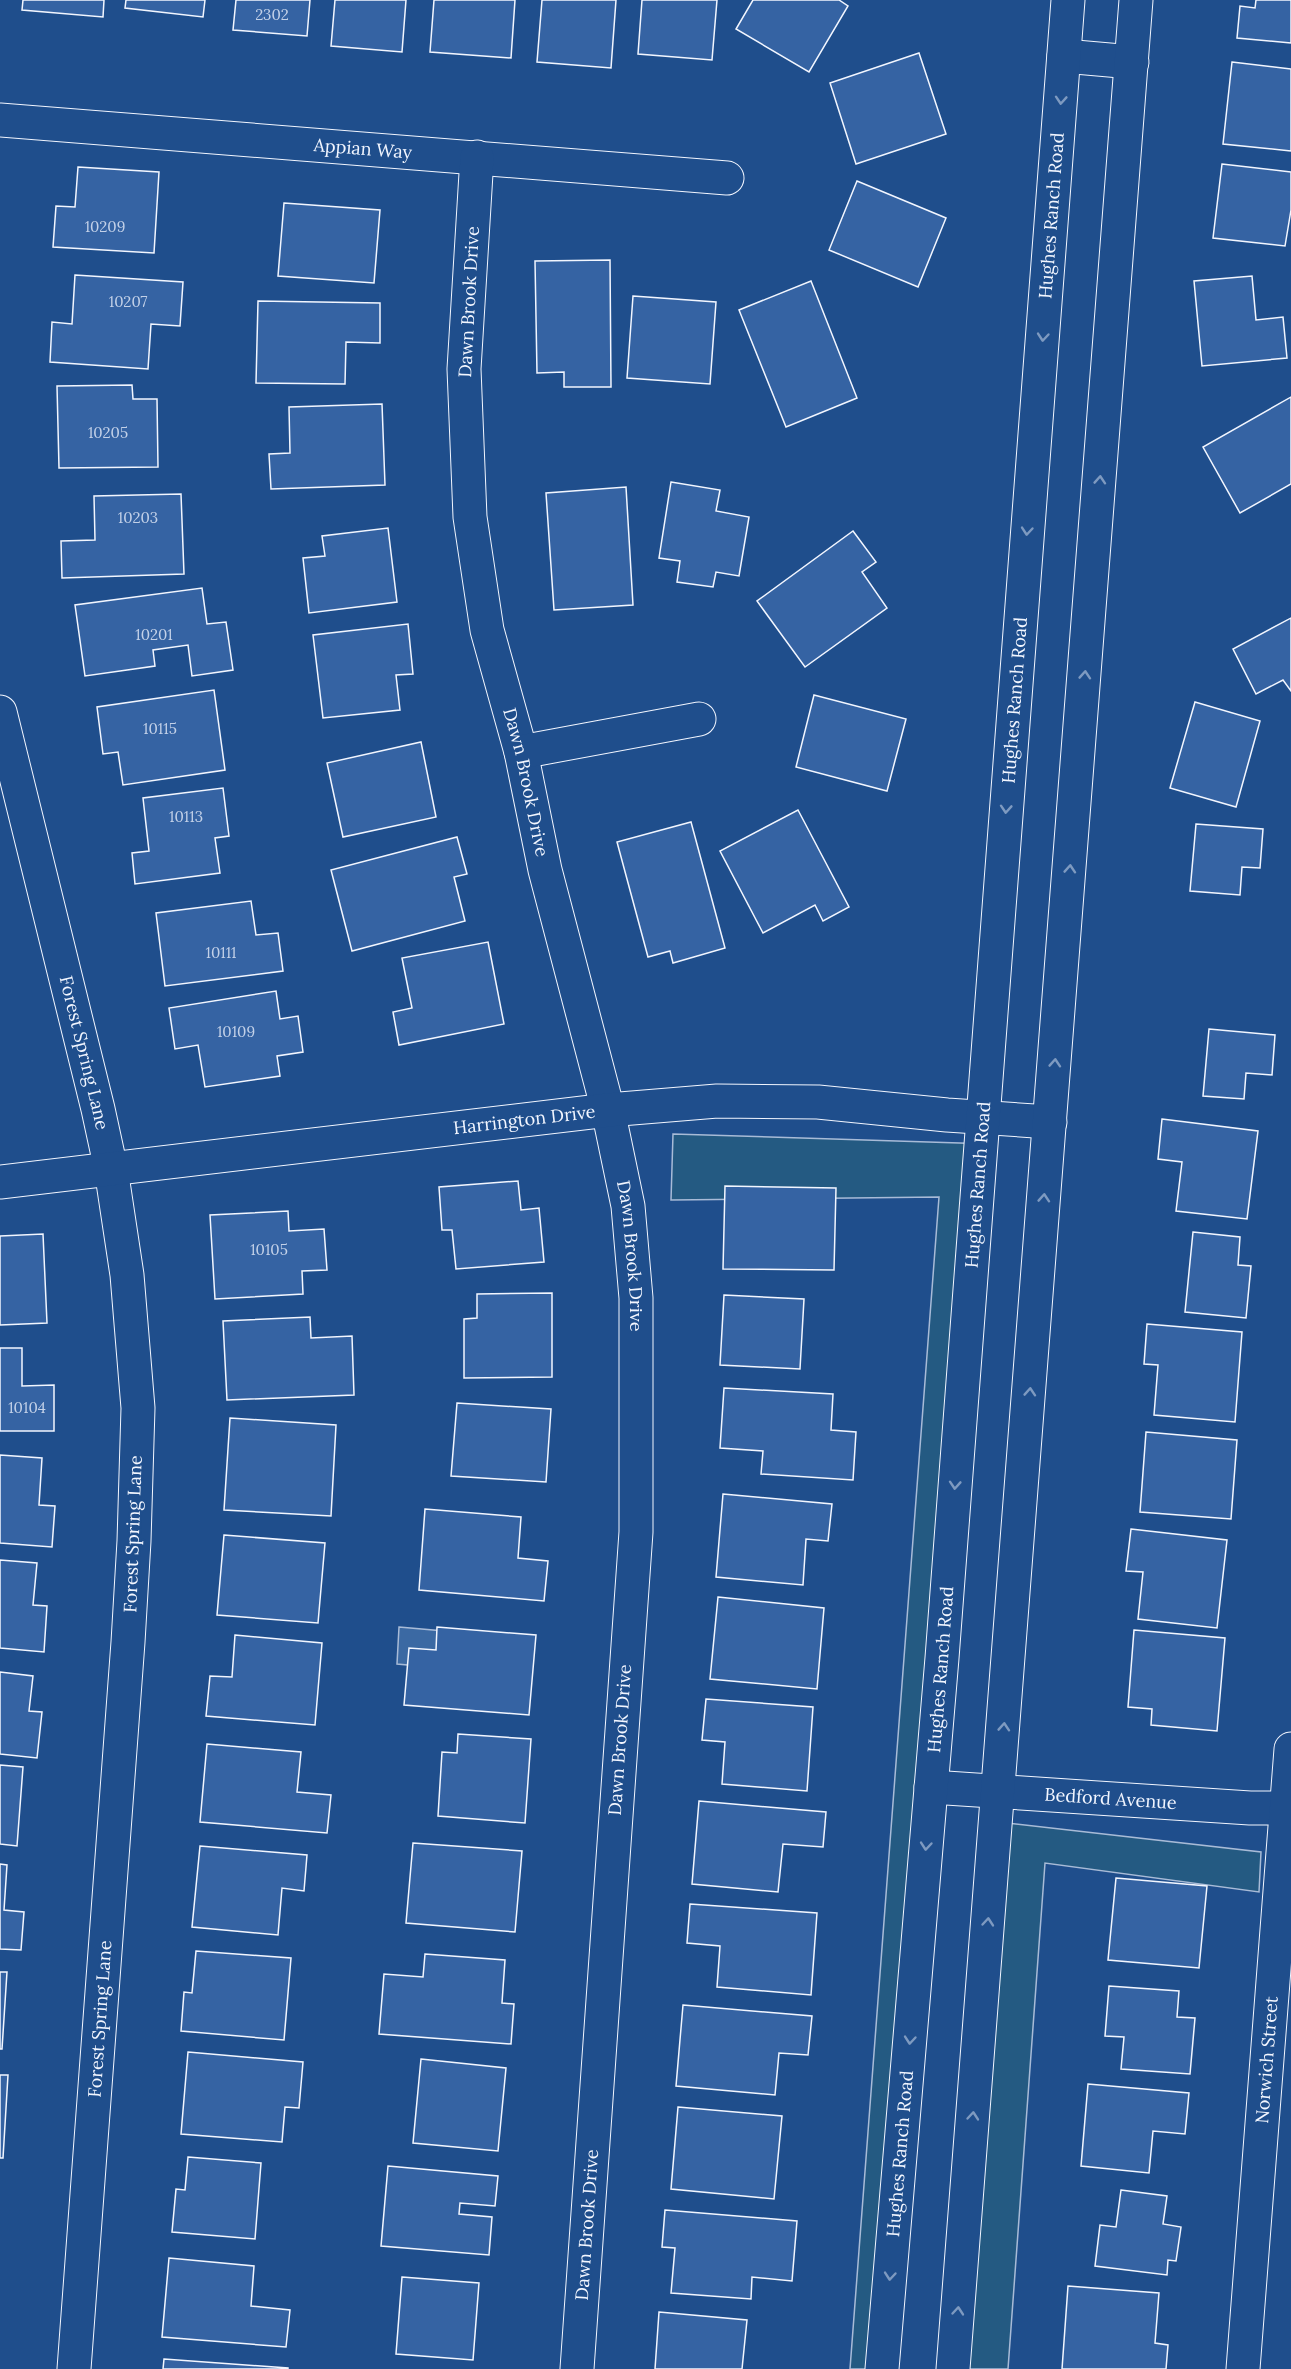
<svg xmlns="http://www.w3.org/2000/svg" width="1291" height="2369" font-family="Lora,serif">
<rect width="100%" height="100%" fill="#1f4e8c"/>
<g fill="#245a82" stroke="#a8bbd7" stroke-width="1.5">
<path d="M673 1134 991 1144 895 2369H850L939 1197 671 1200Z"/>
<path d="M999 1822 1261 1852 1259 1892 1045 1863 1008 2369H953Z"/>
</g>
<path fill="#3b69a3" stroke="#a8bbd7" stroke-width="1.5" d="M399 1627 444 1631 440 1668 397 1664Z"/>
<g fill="#3563a3" stroke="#f2f6ff" stroke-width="1.5">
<path d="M23 0H104L103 17 22 10Z"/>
<path d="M126 0H205L203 17 125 8Z"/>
<path d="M236 0H310L307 36 233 30Z"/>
<path d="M335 0H406L402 52 331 46Z"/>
<path d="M434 0H515L511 58 430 52Z"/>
<path d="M542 0H616L611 68 537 62Z"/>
<path d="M642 0H717L712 60 638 54Z"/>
<path d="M753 0H839L848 6 809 72 736 29Z"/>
<path d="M1256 0H1291V43L1237 38 1240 6 1255 8Z"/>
<path d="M919 53 946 134 856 164 830 83Z"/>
<path d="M1232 62 1291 69V151L1223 144Z"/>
<path d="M1222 164 1291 172V210L1285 246 1213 238Z"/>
<path d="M78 167 159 172 154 253 53 247 56 206 75 207Z"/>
<path d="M857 181 946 218 918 287 829 250Z"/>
<path d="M284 203 380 210 374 283 278 276Z"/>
<path d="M610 260 611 387H564V372L537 373 535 261Z"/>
<path d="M75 275 183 282 180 326 151 324 148 369 50 362 52 322 72 324Z"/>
<path d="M1252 276 1256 320 1283 317 1287 358 1202 366 1194 281Z"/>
<path d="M811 281 857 398 786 427 739 310Z"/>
<path d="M633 296 716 302 710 384 627 378Z"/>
<path d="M258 301 380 303V343L346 342 345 384 256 383Z"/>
<path d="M132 385 133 399H157L158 467 59 468 57 386Z"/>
<path d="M1291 397V484L1240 513 1203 447Z"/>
<path d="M382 404 385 485 271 489 269 454 290 453 289 407Z"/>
<path d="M671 482 720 490 716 511 749 517 739 576 716 572 713 587 677 582 680 561 659 558Z"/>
<path d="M626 487 633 605 554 610 546 493Z"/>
<path d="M181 494 184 574 62 578 61 541 95 540 94 496Z"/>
<path d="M388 528 397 602 309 613 303 558 325 556 322 536Z"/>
<path d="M853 531 876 562 862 572 887 608 805 667 757 601Z"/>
<path d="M202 588 207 624 226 622 233 670 192 676 188 645 153 650 155 666 85 676 75 605Z"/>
<path d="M1291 618V691L1283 680 1256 694 1233 649Z"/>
<path d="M408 624 413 674 396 675 400 710 323 718 313 635Z"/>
<path d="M214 690 225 770 123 785 118 752 103 754 97 707Z"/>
<path d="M814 695 906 719 887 791 796 767Z"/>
<path d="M1195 702 1260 721 1236 807 1170 788Z"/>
<path d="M421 742 436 817 343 837 327 763Z"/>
<path d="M223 788 229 836 215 838 220 873 135 884 132 853 149 851 143 798Z"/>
<path d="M798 810 849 907 823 921 815 905 763 933 720 851Z"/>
<path d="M691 822 725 948 673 963 670 951 648 957 617 842Z"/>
<path d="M1196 824 1263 829 1260 868 1242 867 1240 895 1190 891Z"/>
<path d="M457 837 467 874 454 877 465 921 352 951 331 870Z"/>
<path d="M251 901 256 935 278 933 283 971 165 986 156 913Z"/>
<path d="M488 942 504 1024 399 1045 393 1012 412 1008 402 958Z"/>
<path d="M276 991 280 1019 298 1016 303 1052 277 1056 280 1076 205 1087 198 1045 175 1049 169 1008Z"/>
<path d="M1209 1029 1275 1035 1272 1075 1246 1073 1244 1099 1203 1096Z"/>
<path d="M1162 1119 1258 1131 1247 1219 1176 1211 1182 1162 1158 1159Z"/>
<path d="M518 1181 521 1210 539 1208 544 1262 456 1269 452 1230H442L439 1187Z"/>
<path d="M725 1186 836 1188 834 1270 723 1269Z"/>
<path d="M288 1211 289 1231 324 1229 327 1270 302 1271 303 1294 215 1299 210 1215Z"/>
<path d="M1193 1232 1240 1237 1238 1265 1251 1266 1246 1318 1185 1312Z"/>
<path d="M43 1234 47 1323 0 1325V1236Z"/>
<path d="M552 1293V1377L464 1378V1319L477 1318V1294Z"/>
<path d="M724 1295 804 1299 800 1369 720 1365Z"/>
<path d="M310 1317 311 1338 352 1336 354 1395 227 1400 223 1321Z"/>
<path d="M1147 1324 1242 1332 1235 1422 1154 1415 1158 1365 1144 1364Z"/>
<path d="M0 1348H22V1386L54 1385V1431H0Z"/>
<path d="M724 1388 833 1394 831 1430 856 1432 853 1480 761 1474 763 1451 720 1448Z"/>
<path d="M457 1403 551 1409 546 1482 451 1476Z"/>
<path d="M230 1418 336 1425 331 1516 224 1510Z"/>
<path d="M1146 1432 1237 1440 1231 1519 1140 1512Z"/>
<path d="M0 1455 42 1458 39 1505 55 1506 52 1547 0 1543Z"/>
<path d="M723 1494 832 1504 828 1541 806 1539 803 1585 716 1577Z"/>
<path d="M425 1509 521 1517 518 1558 548 1561 544 1601 419 1590Z"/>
<path d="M1131 1529 1227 1540 1217 1628 1138 1619 1143 1572 1126 1571Z"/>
<path d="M224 1535 325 1543 318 1623 217 1615Z"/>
<path d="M0 1560 37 1563 33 1605 47 1606 44 1652 0 1648Z"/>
<path d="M718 1597 824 1608 817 1689 710 1679Z"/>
<path d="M437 1627 536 1635 529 1715 404 1705 409 1648 436 1650Z"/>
<path d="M1134 1630 1225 1638 1217 1731 1151 1725 1152 1709 1128 1707Z"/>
<path d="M235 1635 322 1643 315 1725 206 1716 210 1676 232 1677Z"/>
<path d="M0 1672 33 1676 29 1711 42 1712 37 1758 0 1754Z"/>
<path d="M706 1699 813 1707 807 1791 722 1784 725 1742 702 1740Z"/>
<path d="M458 1734 531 1739 525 1823 438 1816 442 1752 457 1753Z"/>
<path d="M207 1744 301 1752 297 1792 331 1795 327 1833 200 1822Z"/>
<path d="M0 1765 23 1767 17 1846 0 1844Z"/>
<path d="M699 1801 826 1812 823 1847 783 1844 778 1892 692 1884Z"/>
<path d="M413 1843 522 1851 515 1932 406 1923Z"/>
<path d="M200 1846 307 1855 304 1891 282 1888 278 1935 192 1927Z"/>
<path d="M0 1864 7 1865 4 1910 24 1912 21 1950 0 1949Z"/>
<path d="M1116 1878 1207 1886 1199 1968 1108 1960Z"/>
<path d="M690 1904 817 1913 811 1995 717 1987 720 1946 687 1943Z"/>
<path d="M196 1951 291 1958 284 2040 181 2031 184 1992 192 1993Z"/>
<path d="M425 1954 505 1960 502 2003 514 2004 511 2044 379 2034 384 1974 423 1977Z"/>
<path d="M0 1972H7L2 2049H0Z"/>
<path d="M1109 1986 1179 1991 1177 2017 1195 2018 1190 2074 1121 2069 1124 2037 1105 2036Z"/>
<path d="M683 2005 812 2016 808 2055 779 2053 775 2095 676 2086Z"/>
<path d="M188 2052 303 2062 299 2108 285 2107 282 2142 181 2134Z"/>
<path d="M421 2059 506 2068 498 2151 413 2143Z"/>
<path d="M0 2075H8L3 2158H0Z"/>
<path d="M1088 2084 1189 2093 1185 2134 1153 2131 1149 2173 1081 2166Z"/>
<path d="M678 2107 782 2116 774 2199 671 2189Z"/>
<path d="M188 2157 261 2163 255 2239 172 2232 176 2189 185 2190Z"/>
<path d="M388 2166 498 2176 495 2206 460 2203 459 2214 492 2217 489 2255 381 2246Z"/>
<path d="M1121 2190 1167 2196 1163 2224 1181 2227 1176 2261 1168 2260 1167 2275 1095 2266 1100 2225 1116 2227Z"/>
<path d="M665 2210 797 2221 792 2281 752 2277 751 2299 671 2293 675 2248 662 2247Z"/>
<path d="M169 2258 254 2266 251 2306 290 2310 286 2347 162 2337Z"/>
<path d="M402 2277 479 2283 473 2360 396 2354Z"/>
<path d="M1068 2286 1159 2293 1155 2343 1168 2345 1166 2369H1062Z"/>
<path d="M659 2312 747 2320 742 2369H655Z"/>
<path d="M164 2359 288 2368V2369H163Z"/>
</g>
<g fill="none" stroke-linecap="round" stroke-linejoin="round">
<defs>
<g id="street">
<path id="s1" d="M0 120 727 178"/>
<path id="s2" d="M477 157 464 369 470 517 487 630 521 752 545 870 608 1110 628 1206 636 1298V1532L577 2369"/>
<path id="s3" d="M0 712 98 1109 111 1169 127 1275 138 1408 134 1541 128 1642 74 2369"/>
<path d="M521 752 699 719"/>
<path id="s4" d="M0 1182 608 1110 717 1101 818 1102 947 1115 1050 1122"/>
<path id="s5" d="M931 1787 1250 1808H1291"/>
<path id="s6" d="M1243 2369 1291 1749"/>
</g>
<g id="secondary">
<path d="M1064 56 1132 62"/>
<path id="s7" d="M882 2369 942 1658 1068 0"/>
<path d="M953 2369 1136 0"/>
</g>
</defs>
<use href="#street" stroke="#f2f6ff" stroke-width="35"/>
<use href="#secondary" stroke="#f2f6ff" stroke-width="35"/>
<use href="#street" stroke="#1f4e8c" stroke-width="33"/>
<use href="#secondary" stroke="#1f4e8c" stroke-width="33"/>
</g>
<defs><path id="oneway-chevron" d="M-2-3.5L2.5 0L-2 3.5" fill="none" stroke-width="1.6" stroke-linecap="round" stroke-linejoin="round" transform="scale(1.5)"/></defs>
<g stroke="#7e9ac0">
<use href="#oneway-chevron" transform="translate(1061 100) rotate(94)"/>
<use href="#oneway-chevron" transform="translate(1043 337) rotate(95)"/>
<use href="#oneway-chevron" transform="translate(1100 480) rotate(-86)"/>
<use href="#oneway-chevron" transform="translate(1027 531) rotate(95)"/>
<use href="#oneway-chevron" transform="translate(1085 675) rotate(-86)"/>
<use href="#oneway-chevron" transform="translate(1006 809) rotate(94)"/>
<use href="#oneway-chevron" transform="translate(1070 869) rotate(-86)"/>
<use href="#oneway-chevron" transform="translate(1055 1063) rotate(-86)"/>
<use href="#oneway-chevron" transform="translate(1044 1198) rotate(-86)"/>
<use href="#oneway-chevron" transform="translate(1030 1392) rotate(-86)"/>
<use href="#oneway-chevron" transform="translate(955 1485) rotate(94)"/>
<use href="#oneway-chevron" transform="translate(1004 1727) rotate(-86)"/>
<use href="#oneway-chevron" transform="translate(926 1846) rotate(95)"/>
<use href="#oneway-chevron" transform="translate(988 1922) rotate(-85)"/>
<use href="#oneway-chevron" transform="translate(910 2040) rotate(95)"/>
<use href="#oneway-chevron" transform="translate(973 2116) rotate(-85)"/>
<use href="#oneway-chevron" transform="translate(890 2276) rotate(95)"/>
<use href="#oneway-chevron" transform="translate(958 2311) rotate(-85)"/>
</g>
<g text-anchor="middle" stroke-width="4.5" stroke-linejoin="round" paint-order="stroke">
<g font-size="15" fill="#c3d1e8">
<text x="272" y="20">2302</text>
<text x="105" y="232">10209</text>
<text x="128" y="307">10207</text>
<text x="108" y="438">10205</text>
<text x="138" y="523">10203</text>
<text x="154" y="640">10201</text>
<text x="160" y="734">10115</text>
<text x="186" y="822">10113</text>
<text x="221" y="958">10111</text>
<text x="236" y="1037">10109</text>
<text x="269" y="1255">10105</text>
<text x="27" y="1413">10104</text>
</g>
<g font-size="18" fill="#f2f6ff" stroke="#1f4e8c">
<text dy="6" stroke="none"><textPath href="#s1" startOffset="364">Appian Way</textPath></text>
<text dy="6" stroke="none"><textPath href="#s7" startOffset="2160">Hughes Ranch Road</textPath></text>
<text transform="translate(469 302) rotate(-87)" y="6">Dawn Brook Drive</text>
<text dy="6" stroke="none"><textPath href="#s7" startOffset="1674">Hughes Ranch Road</textPath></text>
<text dy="6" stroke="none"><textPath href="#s2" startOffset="632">Dawn Brook Drive</textPath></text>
<text dy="6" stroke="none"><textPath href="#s3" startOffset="351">Forest Spring Lane</textPath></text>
<text dy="6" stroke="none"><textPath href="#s4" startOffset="528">Harrington Drive</textPath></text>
<text dy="6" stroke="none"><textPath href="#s7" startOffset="1188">Hughes Ranch Road</textPath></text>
<text dy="6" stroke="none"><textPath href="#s2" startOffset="1118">Dawn Brook Drive</textPath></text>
<text transform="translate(133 1534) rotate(-88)" y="6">Forest Spring Lane</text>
<text dy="6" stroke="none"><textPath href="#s7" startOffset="702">Hughes Ranch Road</textPath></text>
<text transform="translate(620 1740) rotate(-86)" y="6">Dawn Brook Drive</text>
<text dy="6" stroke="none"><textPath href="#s5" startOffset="180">Bedford Avenue</textPath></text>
<text transform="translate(100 2019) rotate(-86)" y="6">Forest Spring Lane</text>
<text dy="6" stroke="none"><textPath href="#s6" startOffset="310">Norwich Street</textPath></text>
<text dy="6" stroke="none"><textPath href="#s7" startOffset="216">Hughes Ranch Road</textPath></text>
<text transform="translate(587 2225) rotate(-86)" y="6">Dawn Brook Drive</text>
</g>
</g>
</svg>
